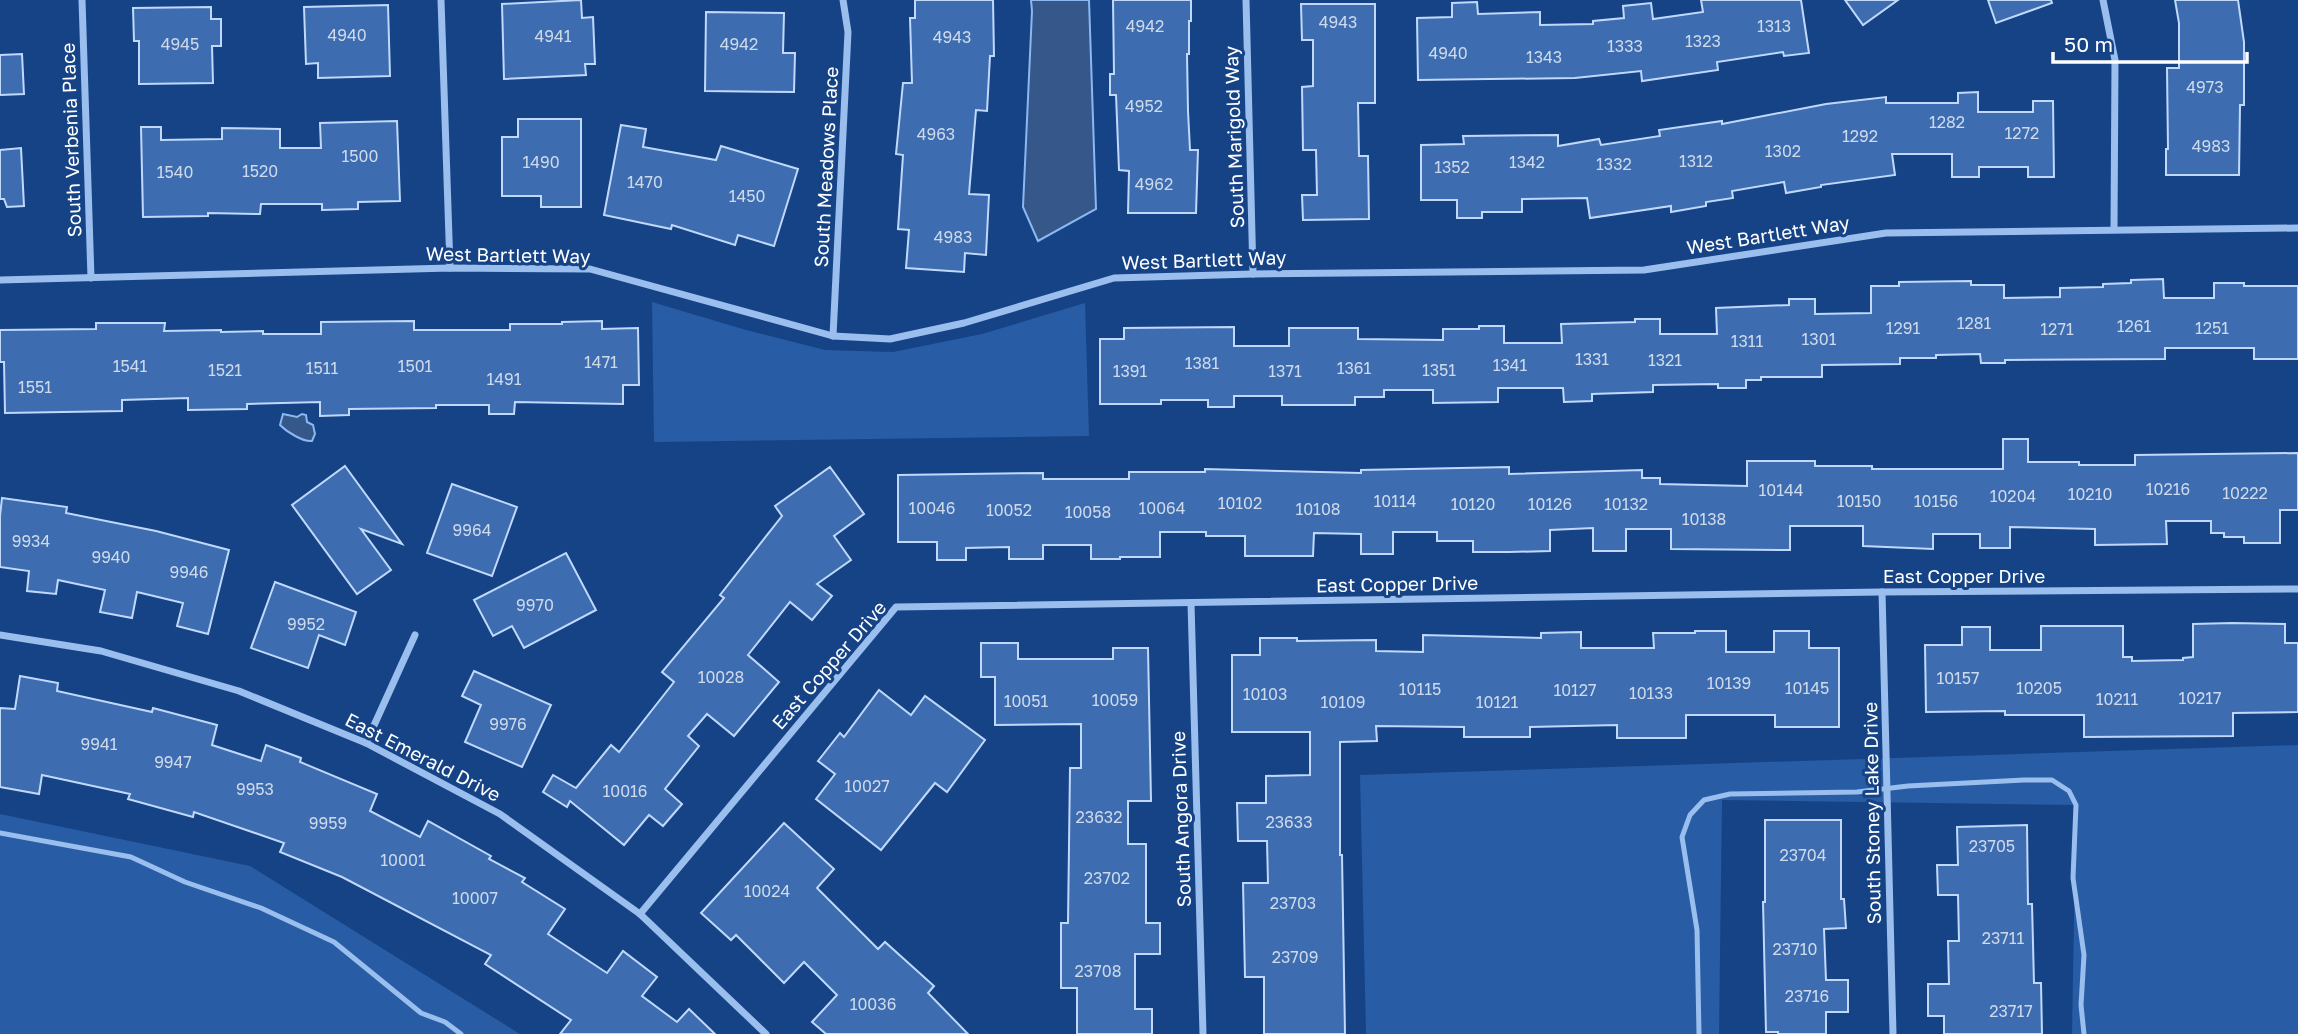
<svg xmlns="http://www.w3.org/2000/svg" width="2298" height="1034" font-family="'Golos Text',sans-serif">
<rect width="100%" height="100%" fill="#154386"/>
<g fill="#285ca4">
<path d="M652 302 746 330 825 350 893 352 982 334 1085 303 1089 436 654 442Z"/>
<path d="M2298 745V1034H2072L2076 805 1722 800 1719 1034H1366L1360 775Z"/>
<path d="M0 814 250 866 520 1034H0Z"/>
</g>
<g fill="#355789" stroke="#8cb8f1" stroke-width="2">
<path d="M1031 0H1089L1096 209 1038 241 1023 207 1032 11Z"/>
<path d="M283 414 297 417 302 414 306 415 307 422 313 425 315 434 312 441C303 442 287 432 280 425Z"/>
</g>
<g fill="#3d6db0" stroke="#c0d9fa" stroke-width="2">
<path d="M581 0 582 18 593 17 595 64H585L586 75 504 79 502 4Z"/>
<path d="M915 0H993L994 56H990L987 111 976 110 969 194 989 195 986 255 965 253 964 272 906 268 909 230 898 229 903 155 896 154 903 83H912L910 18H915Z"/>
<path d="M1113 0H1191V21H1189V54H1187L1188 111 1190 150H1198L1196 213H1128L1129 171 1119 170 1116 95H1110V74H1114Z"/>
<path d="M1701 0H1801L1809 53 1784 56 1783 52 1717 62 1718 70 1642 81 1641 71 1575 78 1418 80 1417 18 1452 17V3L1477 2 1478 14 1540 12V25L1593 24V21L1624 18 1623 6 1651 3 1653 19 1703 12Z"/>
<path d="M1845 0H1898L1863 25Z"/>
<path d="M1988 0H2051L2052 3 1996 23Z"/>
<path d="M2175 0H2238L2244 42V105H2240L2239 175H2166V149H2168L2167 68H2179V23Z"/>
<path d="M1301 4H1375V103H1358L1359 156H1368L1369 219 1303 220 1302 195H1317L1316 150H1303L1302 87 1313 86V40H1302Z"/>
<path d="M388 5 390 76 318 78V63L306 64 304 7Z"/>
<path d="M211 7V19H221V46H212L213 83 139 84V41H134L133 8Z"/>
<path d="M706 12 784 13 783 53H795L794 92 705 91Z"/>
<path d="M22 54 24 94 0 95V55Z"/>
<path d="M1978 92V112H2033V101H2053L2054 177H2028V167H1979V177H1952V154H1892L1895 175 1821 185V187L1786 193 1784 182 1732 191 1733 198 1706 202V206L1671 212V206L1590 218 1587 198 1522 199V212H1482V218H1457V200H1421V145L1464 144 1463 136 1558 135V146L1599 139 1601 145 1660 136 1659 130 1722 121V124L1826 104 1886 97V103H1958V93Z"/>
<path d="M518 119H581V207H541V196H502V137H518Z"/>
<path d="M397 121 400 201 358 202V209L322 210V204H261L260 214 208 213V216L143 217 141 127H161V140L222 139V128L280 129V148H321L320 123Z"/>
<path d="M621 125 646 129 643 147 716 160 721 146 798 169 774 246 738 235 735 245 672 225 671 229 604 215Z"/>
<path d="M21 148 24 206 7 207 4 199H0V150Z"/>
<path d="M2163 279 2164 298H2214V283H2244V286H2298V359H2254V348H2165V359L2005 360V363H1981L1980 354 1936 355V358H1900V364L1822 365V377H1761V380H1746V388H1718V384L1653 385V392L1592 394V401L1564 402 1563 388H1498V402L1433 403V390H1384V397H1355V405H1282V396H1234V407H1208V400H1161V404H1100V339H1124V328L1234 327V346H1289V328H1358V339L1443 340V329H1479V326H1504V343H1562L1561 324 1635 322V319H1660V334H1717L1716 308 1789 305V299H1815V314L1871 313V286H1899V282L1971 281V285H2004V298L2060 297V288L2103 287V284L2131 283V280Z"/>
<path d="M414 321V330H510V324H562V322L602 321V329L638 328 639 385H623V404L515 402 514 414H489V405H436V408L349 409V415L320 416V402L247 404V409L188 410V398L122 400V411L5 413 4 362H0V330L96 329V323H165L164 331 221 330V332L263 331V334H321V322Z"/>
<path d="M2003 439H2028V462H2079V465H2135V455L2298 453V510H2280V543H2244V537H2224V533H2211V521H2166L2167 544 2095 545V529L2010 527V548H1980V534H1933V549L1863 546V526H1790V550L1671 549V529H1626V551H1593V528L1550 530V551L1509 552H1473V541H1437V532H1393V554H1361V534L1314 533 1313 556H1245V536H1206V532H1160V557H1120V559H1091V545H1043V559H1009V547L966 548V560H937V542H898V475L1043 473V479H1129V472H1205V469L1361 473V470L1509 467V474L1642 470V478H1660V484L1747 486V461H1815V466H1872V469H2003Z"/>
<path d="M345 466 402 544 361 529 391 570 357 594 292 505Z"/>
<path d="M830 467 864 514 834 536 851 560 817 584 832 596 812 620 790 602 748 655 779 682 734 736 707 714 688 736 699 746 665 789 682 804 663 826 649 815 624 845 570 801 567 807 543 792 553 775 576 788 611 745 619 752 674 682 662 672 724 598 720 595 782 516 775 506Z"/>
<path d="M452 484 517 507 492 576 427 553Z"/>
<path d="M2 498 67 507 66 513 156 531 229 550 208 634 177 626 183 603 137 592 132 618 100 612 105 590 58 580 56 594 27 591 29 571 0 567V516Z"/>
<path d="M566 553 596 610 524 648 512 626 493 636 474 600Z"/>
<path d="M275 582 356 612 345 645 319 635 308 668 251 648Z"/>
<path d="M2232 623 2285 624V643H2298V712L2233 713V736L2084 737V715H2005V711L1926 712 1925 645H1962V627H1990V650H2041V626H2123V657H2132V661L2183 660V658L2193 657V624Z"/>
<path d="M1695 631H1726V652H1774V631H1809V648H1839V727H1775V715H1686V738H1617V725L1530 727V737H1464V727L1376 726 1377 741 1340 742V855H1342L1345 1034H1264V977H1245L1243 883H1268L1267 841H1238L1237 803H1266V776L1310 775V732H1232V655H1260V638H1297V641L1376 640V651L1423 652V635L1541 638V633L1581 632V648H1654L1653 633H1695Z"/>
<path d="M981 643H1018V659H1113V648H1148L1151 801H1128V844H1146V923H1160V954H1135V1009H1152V1034H1077V988H1061V923H1068L1070 768H1081V724L995 725V677H981Z"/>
<path d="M474 671 551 705 522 767 465 742 481 705 462 696Z"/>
<path d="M20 676 58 683 57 691 152 712 153 708 217 725 212 745 261 761 266 745 301 758 300 762 377 794 370 811 420 837 428 821 491 856 489 859 525 878 522 882 565 909 548 934 607 973 623 951 657 977 642 996 677 1022 689 1009 715 1034H560L571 1020 485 964 491 955 342 877 280 852 284 843 194 812 193 817 128 799 130 794 42 775 39 794 0 787V708L15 709Z"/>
<path d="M879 690 911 715 925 696 985 740 947 792 935 783 881 850 816 799 835 774 818 761 840 733 844 737Z"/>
<path d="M1765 820H1841V899H1844L1846 928 1824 929 1826 980H1848V1012H1826V1034H1778V1032H1766L1763 902H1765Z"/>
<path d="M784 823 834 869 817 888 878 949 885 942 934 986 928 993 968 1034H826L812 1022 837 995 804 962 784 983 736 935 731 940 701 913Z"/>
<path d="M2027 825 2028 904H2032L2034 983H2041L2042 1034H1944V1016H1928V984H1949L1948 941H1959L1958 895H1938L1937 865H1958L1957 827Z"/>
</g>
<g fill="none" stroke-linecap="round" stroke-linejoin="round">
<g stroke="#9abeee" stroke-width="5">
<path d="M0 833 131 857 185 882 261 908 334 942 421 1013 445 1022 461 1034"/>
<path d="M1699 1034 1697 930 1682 837 1690 815 1704 800 1730 794 1857 792 1908 786 2024 780H2052L2069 791 2076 805 2073 878 2084 955 2081 1005 2084 1034"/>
</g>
<g stroke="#9abeee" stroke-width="7">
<path d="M82 0 91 278"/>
<path d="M441 0 450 268"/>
<path d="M1246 0 1253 274"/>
<path d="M2103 0 2115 60 2114 229"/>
<path d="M0 280 450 268 590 269 833 336 890 339 964 323 1114 278 1253 274 1644 270 1886 233 2298 228"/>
<path d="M833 336 848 32 843 0"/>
<path d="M1882 592 1893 1034"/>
<path d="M1191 603 1203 1034"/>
<path d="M0 635 101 651 239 691 366 743 500 814 640 914 766 1034"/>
<path d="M366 743 415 635"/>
<path d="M640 914 896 607 1882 592 2298 589"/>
</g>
</g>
<g text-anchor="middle" stroke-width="6" stroke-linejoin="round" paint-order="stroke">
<g font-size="16" fill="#cedaeb">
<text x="1338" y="28">4943</text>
<text x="1145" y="32">4942</text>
<text x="1774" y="32">1313</text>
<text x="347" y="41">4940</text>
<text x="553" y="42">4941</text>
<text x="952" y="43">4943</text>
<text x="1703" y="47">1323</text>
<text x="180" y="50">4945</text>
<text x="739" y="50">4942</text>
<text x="1625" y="52">1333</text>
<text x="1448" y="59">4940</text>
<text x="1544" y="63">1343</text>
<text x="2205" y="93">4973</text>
<text x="1144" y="112">4952</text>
<text x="1947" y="128">1282</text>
<text x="2022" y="139">1272</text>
<text x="936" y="140">4963</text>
<text x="1860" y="142">1292</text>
<text x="2211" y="152">4983</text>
<text x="1783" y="157">1302</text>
<text x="360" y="162">1500</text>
<text x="1696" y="167">1312</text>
<text x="541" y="168">1490</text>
<text x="1527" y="168">1342</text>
<text x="1614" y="170">1332</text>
<text x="1452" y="173">1352</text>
<text x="260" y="177">1520</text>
<text x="175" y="178">1540</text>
<text x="645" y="188">1470</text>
<text x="1154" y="190">4962</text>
<text x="747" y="202">1450</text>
<text x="953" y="243">4983</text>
<text x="1974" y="329">1281</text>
<text x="2134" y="332">1261</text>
<text x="1903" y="334">1291</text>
<text x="2212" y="334">1251</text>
<text x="2057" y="335">1271</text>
<text x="1819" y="345">1301</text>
<text x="1747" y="347">1311</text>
<text x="1592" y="365">1331</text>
<text x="1665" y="366">1321</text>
<text x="601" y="368">1471</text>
<text x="1202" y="369">1381</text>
<text x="1510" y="371">1341</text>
<text x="130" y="372">1541</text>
<text x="415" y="372">1501</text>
<text x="322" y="374">1511</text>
<text x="1354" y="374">1361</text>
<text x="225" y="376">1521</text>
<text x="1439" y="376">1351</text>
<text x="1130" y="377">1391</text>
<text x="1285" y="377">1371</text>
<text x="504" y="385">1491</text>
<text x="35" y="393">1551</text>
<text x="2168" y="495">10216</text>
<text x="1781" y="496">10144</text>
<text x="2245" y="499">10222</text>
<text x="2090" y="500">10210</text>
<text x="2013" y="502">10204</text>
<text x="1395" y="507">10114</text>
<text x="1859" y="507">10150</text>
<text x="1936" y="507">10156</text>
<text x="1240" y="509">10102</text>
<text x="1473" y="510">10120</text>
<text x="1550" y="510">10126</text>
<text x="1626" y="510">10132</text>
<text x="932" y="514">10046</text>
<text x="1162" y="514">10064</text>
<text x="1318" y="515">10108</text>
<text x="1009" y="516">10052</text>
<text x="1088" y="518">10058</text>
<text x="1704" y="525">10138</text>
<text x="472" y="536">9964</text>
<text x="31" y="547">9934</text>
<text x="111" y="563">9940</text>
<text x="189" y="578">9946</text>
<text x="535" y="611">9970</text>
<text x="306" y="630">9952</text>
<text x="721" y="683">10028</text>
<text x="1958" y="684">10157</text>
<text x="1729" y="689">10139</text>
<text x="1807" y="694">10145</text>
<text x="2039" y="694">10205</text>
<text x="1420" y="695">10115</text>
<text x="1575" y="696">10127</text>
<text x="1651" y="699">10133</text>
<text x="1265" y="700">10103</text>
<text x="2200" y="704">10217</text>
<text x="2117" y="705">10211</text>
<text x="1115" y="706">10059</text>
<text x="1026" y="707">10051</text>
<text x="1343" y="708">10109</text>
<text x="1497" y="708">10121</text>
<text x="508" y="730">9976</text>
<text x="99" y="750">9941</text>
<text x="173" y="768">9947</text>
<text x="867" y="792">10027</text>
<text x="255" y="795">9953</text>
<text x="625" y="797">10016</text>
<text x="1099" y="823">23632</text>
<text x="1289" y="828">23633</text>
<text x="328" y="829">9959</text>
<text x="1992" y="852">23705</text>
<text x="1803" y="861">23704</text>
<text x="403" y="866">10001</text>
<text x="1107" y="884">23702</text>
<text x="767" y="897">10024</text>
<text x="475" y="904">10007</text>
<text x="1293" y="909">23703</text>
<text x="2003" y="944">23711</text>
<text x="1795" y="955">23710</text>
<text x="1295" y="963">23709</text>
<text x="1098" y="977">23708</text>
<text x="1807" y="1002">23716</text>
<text x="873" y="1010">10036</text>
<text x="2011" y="1017">23717</text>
</g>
<g font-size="19" fill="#fff" stroke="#154386">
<text transform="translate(1234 137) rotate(-92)" y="7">South Marigold Way</text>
<text transform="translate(71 140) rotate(-92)" y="7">South Verbenia Place</text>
<text transform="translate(826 167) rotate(-87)" y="7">South Meadows Place</text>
<text transform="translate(1768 235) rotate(-9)" y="7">West Bartlett Way</text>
<text transform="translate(508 255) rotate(1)" y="7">West Bartlett Way</text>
<text transform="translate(1204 260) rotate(-2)" y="7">West Bartlett Way</text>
<text x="1964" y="583">East Copper Drive</text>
<text transform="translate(1397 584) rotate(-1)" y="7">East Copper Drive</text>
<text transform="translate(829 665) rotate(-49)" y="7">East Copper Drive</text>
<text transform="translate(423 757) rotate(27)" y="7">East Emerald Drive</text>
<text transform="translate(1872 813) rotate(-91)" y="7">South Stoney Lake Drive</text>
<text transform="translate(1181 819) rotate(-92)" y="7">South Angora Drive</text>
</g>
</g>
<path d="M2053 52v10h194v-10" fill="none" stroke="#ffffff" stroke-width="3.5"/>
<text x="2064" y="52" font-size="21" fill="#ffffff" stroke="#154386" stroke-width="5" paint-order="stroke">50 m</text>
</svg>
